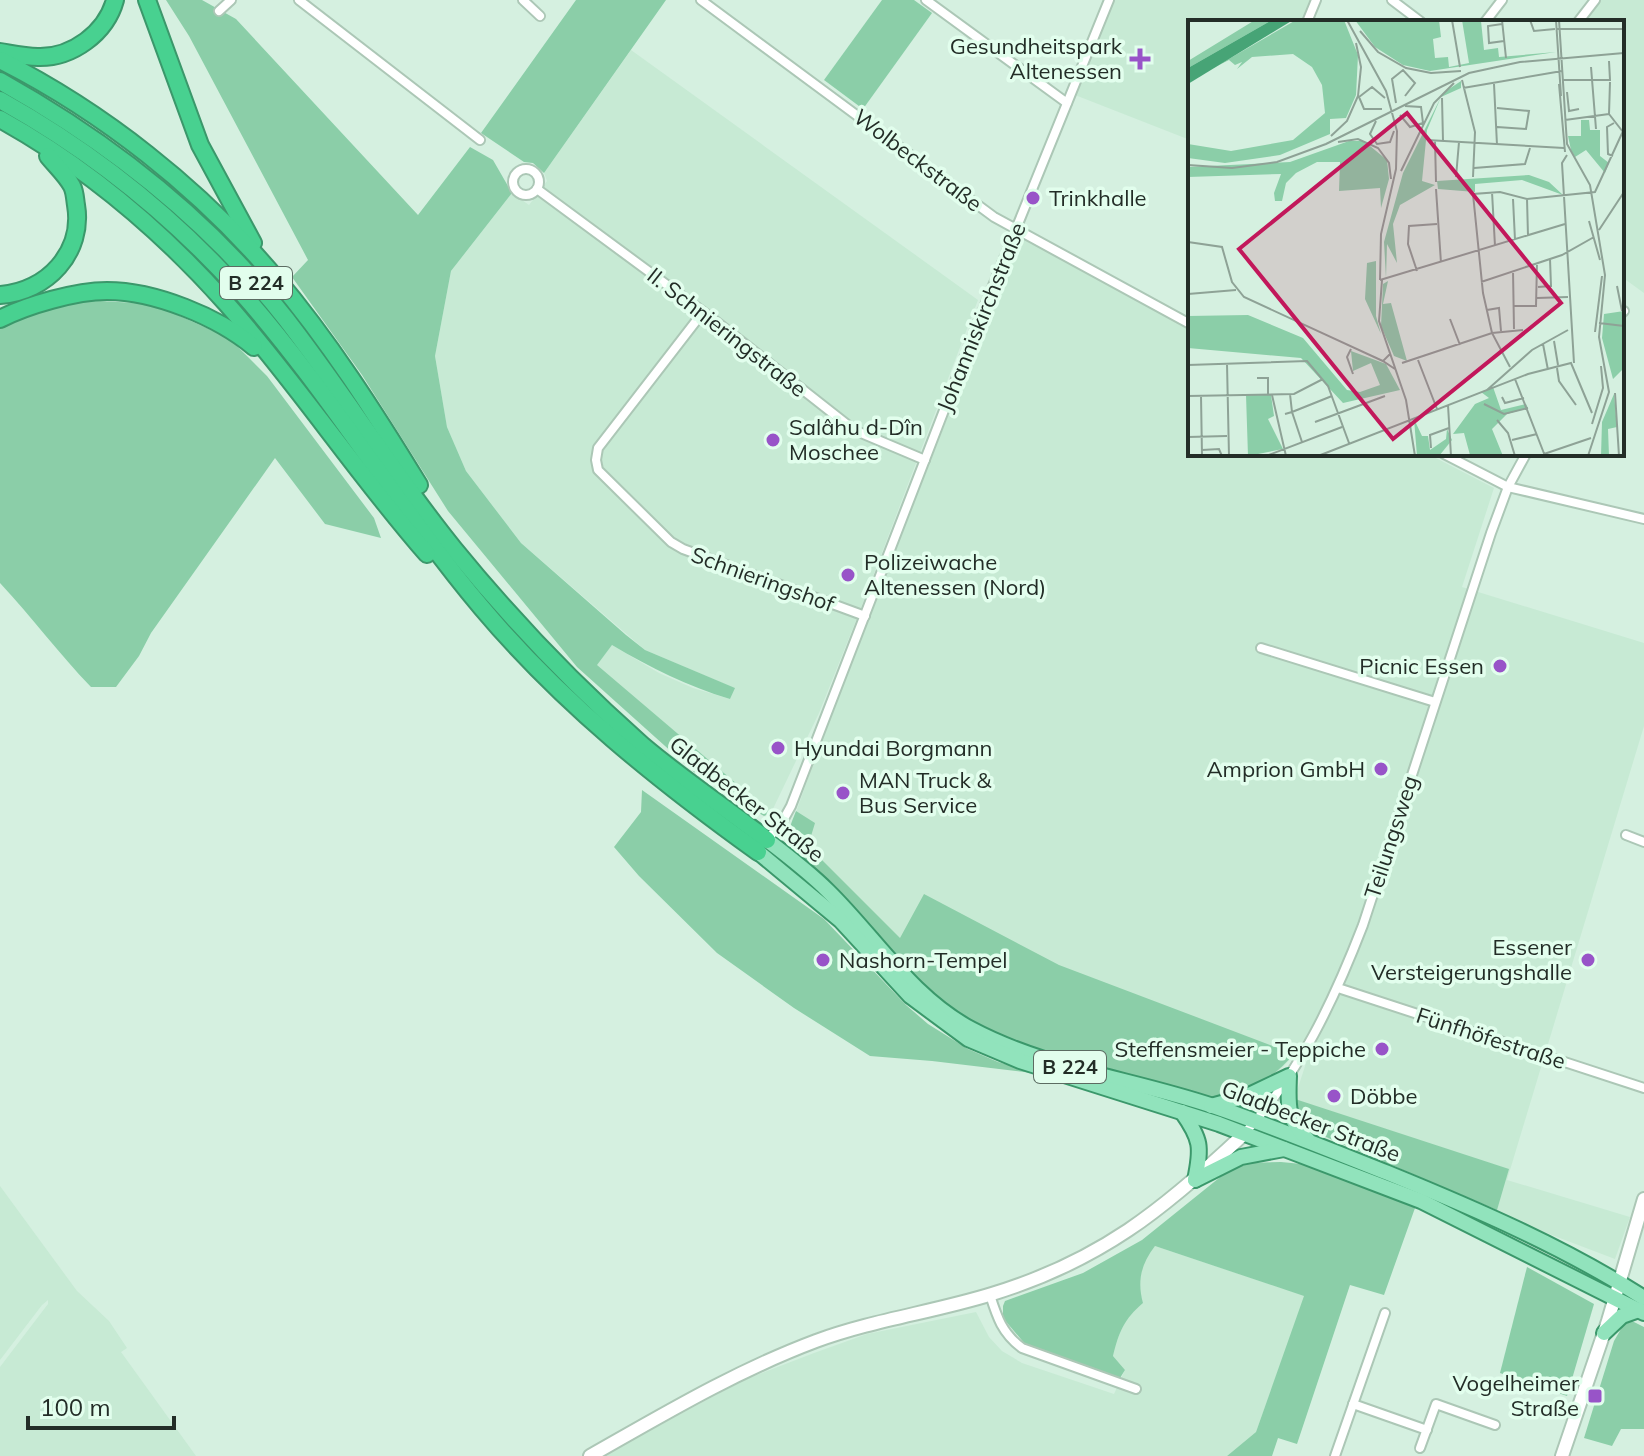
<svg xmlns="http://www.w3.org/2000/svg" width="1644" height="1456" font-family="Mulish,sans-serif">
<rect width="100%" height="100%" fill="#d5f0e0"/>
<g fill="#c7ead4">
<path d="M1113 0H1311L1303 22H1190V140L1075 95Z"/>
<path d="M1597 0H1644V293L1622 277V22H1580Z"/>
<path d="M631 50 978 300 859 613 819 713 771 813 596 665 612 645 659 673 693 688 730 699 734 688 645 650 521 543 466 471 447 427 435 356 451 271 512 193 529 205 547 181 544 173Z"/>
<path d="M1019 235 1190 328V454H1428L1494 488 1462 587 1644 643V726L1507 1180 1630 1217 1615 1259 1536 1229 1305 1129 1295 1097 1307 1060 1294 1055 1280 1070 1262 1082 1004 1039 793 850 789 832 827 725Z"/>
<path d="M0 1186 77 1291 109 1321 127 1348 121 1352 196 1456H0V1367L48 1304V1300L42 1305 0 1360Z"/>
<path d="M1155 1246 1305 1296 1256 1432 1227 1456H602L744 1380 814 1353 867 1334 976 1312 989 1337 1002 1351 1022 1363 1114 1394 1125 1370 1113 1356 1116 1343 1127 1316 1143 1303 1138 1287 1144 1260Z"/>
</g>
<g fill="#8bcea8">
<path d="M166 0H202L236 19 418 215 470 147 493 160 512 193 451 271 435 356 447 427 466 471 521 543 626 635 645 650 735 688 730 699C687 686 651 668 612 645L597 665 771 813 764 816 757 812 694 772 577 667 448 511 362 375 292 277 308 260 189 36Z"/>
<path d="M576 0H666L544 173 533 163 524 162 481 133Z"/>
<path d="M882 0H914L932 13 863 109 824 80Z"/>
<path d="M83 300 153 304 229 338 267 376 374 518 381 538 325 524 275 458 151 633 139 656 116 687H91C59 654 32 617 0 583V327L43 309Z"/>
<path d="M642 790 824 919 906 1005 928 1024 968 1049 998 1062 1040 1074 932 1061 870 1056 794 1008 717 953 639 876 614 847 641 812Z"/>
<path d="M796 811 815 823 808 846 900 938 924 894 1059 965 1294 1054C1272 1079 1243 1100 1209 1098 1131 1077 1020 1057 954 1013 909 983 875 935 839 895 826 880 789 853 789 835 789 827 793 819 796 811Z"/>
<path d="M1295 1099 1509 1169 1497 1210 1305 1128 1296 1112Z"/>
<path d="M1281 1162 1312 1165 1415 1208 1384 1295 1350 1285 1297 1444 1278 1438 1272 1456H1227L1256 1432 1304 1296 1155 1246C1141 1264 1137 1281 1143 1303 1124 1319 1119 1332 1113 1356L1125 1370 1120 1378 1025 1344 1003 1318V1306L1005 1301 1083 1273 1142 1240 1224 1174 1246 1163Z"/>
<path d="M1527 1267 1594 1304 1567 1396 1500 1373Z"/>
<path d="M1632 1321 1644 1327V1429H1621L1612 1446 1584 1438 1614 1341 1625 1322Z"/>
</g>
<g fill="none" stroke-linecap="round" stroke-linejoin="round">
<defs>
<g id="street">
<path d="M299 0 480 140"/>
<path d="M523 0 540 16"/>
<path d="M701 0 994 217 1190 324"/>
<path d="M926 0 1067 103"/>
<path d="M1392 0 1421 22"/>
<path d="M219 11 231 0"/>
<path d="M1307 22 1316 0"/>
<path d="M1485 22 1502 0"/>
<path d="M1578 22 1595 0"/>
<circle cx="526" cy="182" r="13"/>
<path d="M537 189 709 316 854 430 925 460"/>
<path d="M703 312 598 448 596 460 598 470 671 542 683 549 865 616"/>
<path d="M1622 313 1624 311"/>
<path d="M1444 454 1508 487 1644 519"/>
<path d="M1261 648 1435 702"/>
<path d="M1626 835 1644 842"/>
<path d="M765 842 781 824 791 806 977 325 1109 0"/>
<path d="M1338 988 1644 1088"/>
<path d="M1244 1134C1300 1073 1334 1000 1363 925L1491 533 1508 487 1526 454"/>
<path d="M990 1295C997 1317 1002 1333 1022 1348L1136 1389"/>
<path d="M1353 1404 1427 1430"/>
<path d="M1420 1448 1436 1404 1495 1425"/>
<path d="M1335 1456 1385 1313"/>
</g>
<g id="secondary">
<path d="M590 1456C664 1414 736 1371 816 1341 873 1320 934 1312 992 1294 1100 1261 1163 1210 1244 1134"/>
<path d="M1562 1456 1608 1321 1644 1199"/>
</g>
<g id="primary">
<path d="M767 840C788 856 809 872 828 891 875 937 911 997 971 1029 1046 1069 1133 1079 1213 1106 1272 1126 1330 1150 1388 1173 1476 1209 1564 1247 1644 1298"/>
<path d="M758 852 840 920 910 996 968 1039 1020 1061 1219 1124 1421 1201 1644 1313"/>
<path d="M1211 1106 1247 1096 1289 1076C1288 1106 1286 1118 1308 1140"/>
<path d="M1182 1112C1201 1139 1202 1147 1195 1180"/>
<path d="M1195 1180 1241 1157 1284 1149"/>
<path d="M1604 1333 1622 1316 1639 1310"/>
</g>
<g id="highway">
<path d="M147 0 200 145 253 243"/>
<path d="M0 52C12 54 25 57 38 57 72 58 106 33 115 0"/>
<path d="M0 60C103 112 199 188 274 276 329 341 375 413 419 485"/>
<path d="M0 81C109 142 209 220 286 319 344 394 394 475 454 549 511 619 574 685 642 745 682 779 726 808 767 840"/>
<path d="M0 100C90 150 171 214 240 291 329 391 397 507 482 608 562 703 658 780 758 852"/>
<path d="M0 119C85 166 161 230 226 303 297 383 356 473 427 554"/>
<path d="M0 295C47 292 84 252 76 205 75 199 75 192 72 186 66 175 56 166 48 156"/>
<path d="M0 319C27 305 76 291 107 291 155 291 218 317 254 347"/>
</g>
</defs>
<use href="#street" stroke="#acc7b6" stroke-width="12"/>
<use href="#secondary" stroke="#acc7b6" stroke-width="16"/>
<use href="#primary" stroke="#3b986b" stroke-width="18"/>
<use href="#highway" stroke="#3b986b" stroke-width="20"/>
<use href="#street" stroke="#fff" stroke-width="8"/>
<use href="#secondary" stroke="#fff" stroke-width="12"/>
<use href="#primary" stroke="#91e3bc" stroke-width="14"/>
<use href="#highway" stroke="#48d190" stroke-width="16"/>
</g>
<g fill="#9854c8" stroke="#e2feed" stroke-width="3">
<path d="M1136 47h8v8h8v8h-8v8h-8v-8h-8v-8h8z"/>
<circle cx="1033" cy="198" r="8"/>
<circle cx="773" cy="440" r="8"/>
<circle cx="848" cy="575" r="8"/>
<circle cx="1500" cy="666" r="8"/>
<circle cx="778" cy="748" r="8"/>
<circle cx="1381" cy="769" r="8"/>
<circle cx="843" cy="793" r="8"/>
<circle cx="823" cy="960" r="8"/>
<circle cx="1588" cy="960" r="8"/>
<circle cx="1382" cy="1049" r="8"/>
<circle cx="1334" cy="1096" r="8"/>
<rect x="1587" y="1388" width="16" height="16" rx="4"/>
</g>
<g text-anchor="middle" stroke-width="7" stroke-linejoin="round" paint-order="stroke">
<g fill="#e2feed" stroke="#5c6c62" stroke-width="2">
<rect x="220" y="267" width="72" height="32" rx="6"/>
<rect x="1034" y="1051" width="72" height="32" rx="6"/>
</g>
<g font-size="20" font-weight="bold" fill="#232d27">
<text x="256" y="290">B 224</text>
<text x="1070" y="1074">B 224</text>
</g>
<g font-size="22" fill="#232d27" stroke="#e2feed" text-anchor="start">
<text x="1122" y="54" text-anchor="end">Gesundheitspark<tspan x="1122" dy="25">Altenessen</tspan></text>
<text x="1049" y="206">Trinkhalle</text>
<text x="789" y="435">Salâhu d-Dîn<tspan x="789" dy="25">Moschee</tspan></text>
<text x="864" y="570">Polizeiwache<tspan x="864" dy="25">Altenessen (Nord)</tspan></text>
<text x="1484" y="674" text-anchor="end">Picnic Essen</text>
<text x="794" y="756">Hyundai Borgmann</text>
<text x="1365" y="777" text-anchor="end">Amprion GmbH</text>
<text x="859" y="788">MAN Truck &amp;<tspan x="859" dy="25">Bus Service</tspan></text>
<text x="1572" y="955" text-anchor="end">Essener<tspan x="1572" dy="25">Versteigerungshalle</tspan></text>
<text x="839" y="968">Nashorn-Tempel</text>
<text x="1366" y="1057" text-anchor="end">Steffensmeier - Teppiche</text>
<text x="1350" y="1104">Döbbe</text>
<text x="1579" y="1391" text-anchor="end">Vogelheimer<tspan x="1579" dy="25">Straße</tspan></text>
</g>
<g font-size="22" fill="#232d27" stroke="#e2feed">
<text transform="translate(918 160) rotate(37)" y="8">Wolbeckstraße</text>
<text transform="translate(981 317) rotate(-68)" y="8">Johanniskirchstraße</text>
<text transform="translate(727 332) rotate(38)" y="8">II. Schnieringstraße</text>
<text transform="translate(763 579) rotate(20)" y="8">Schnieringshof</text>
<text transform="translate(747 799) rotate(38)" y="8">Gladbecker Straße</text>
<text transform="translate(1391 837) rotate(-72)" y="8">Teilungsweg</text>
<text transform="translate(1491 1038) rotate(18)" y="8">Fünfhöfestraße</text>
<text transform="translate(1311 1121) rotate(21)" y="8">Gladbecker Straße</text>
</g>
</g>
<g transform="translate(1188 20)">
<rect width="436" height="436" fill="#d5f0e0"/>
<path d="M67 0H84L0 48V41ZM108 0H156L170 35 168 75 158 98 142 99V114L92 135 37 143 0 138V124L43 131 105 120 137 93 134 65 124 47 105 34 64 37 49 49 54 42 47 45 41 40 27 47ZM167 0H251L253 17 245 19 247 38 260 37 261 47 281 43 274 0H299L293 1 296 30 310 28 311 37 368 32 242 51 215 45 187 27ZM273 61V68L253 77 239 110 234 161 247 165 212 185 205 204 209 243 199 224 198 258 196 222 215 153 255 73ZM393 100H401L402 110H412V136L421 143 417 153 398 130 387 137 383 130 380 116H393ZM161 121H176L199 140 201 159 193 188 192 168 151 171 152 142H129L108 153 98 163 94 181H87L86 173 93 154 0 157V147L102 142ZM341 155 361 162 375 175 334 160 287 164V172L250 169 249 161ZM188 241V296L193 314 177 279 179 243ZM200 261 195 284 203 283 219 341 206 336 193 306 195 264ZM436 291V348L425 359 414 318 416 294ZM60 295 115 318 159 370 172 372 192 365 183 343 165 351 163 331 198 344 212 370 155 383 113 338 0 328V296ZM305 367 313 390 338 384 340 388 319 394 304 409 315 436 282 435 276 413 265 414 287 384 301 378 293 372ZM426 374 429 407 420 409 421 436H413L414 402ZM58 375H83L86 396 80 399 95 429 60 436ZM226 399 234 416H240L242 430 258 419 259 409 264 420 251 436H229Z" fill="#8bcea8"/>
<path d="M84 0H105L0 64V48Z" fill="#47a476"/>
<path fill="none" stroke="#8ea296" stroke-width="2" d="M159 0 198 71 209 111 208 149 193 214 192 260M264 0 272 47M314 0 318 38M342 0 346 11 367 9M368 0 373 76M371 0 379 124 402 165 417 255 411 317 421 372 400 436M314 4 300 6 301 23 316 21M368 9H436M172 11 190 32 218 48 243 53 273 51M403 47 408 109M274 60 287 112 285 157M375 60H422L421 41M422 62 421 94 435 112M306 64 309 125M371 64 377 132M275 68 374 51M379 72 381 91 391 89M254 78 255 121M208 83 204 59 215 50 227 63 217 76M309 88 341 91 338 109 309 107M194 89H176L171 77 184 67 197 78M212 95 222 107 235 103 233 87 217 86M377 100 421 94M188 101 182 114 189 124 202 122 206 111M143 116 159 101 170 76 173 47 168 23M239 120 376 128M247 121 248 162M150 122 170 119 190 128 201 143 203 159M379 135 374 143 386 343M425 136 420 134 419 107 426 103M0 145 44 148 89 142 138 124 281 53 332 42 436 33M286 148 337 144 342 128M213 151 246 83 266 63M268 157 271 122M248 169 253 243M304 172 307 226M325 179 327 220M339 179 340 216M401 201 412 240M411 210 436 172M0 222 34 227 44 262 56 277 197 342M229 251 220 224 221 206 249 204M325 251 326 309M192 260 377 204M194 260 191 301 218 380 227 436M293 262 374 235 406 217M429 266 434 291M350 267 363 266 362 239M0 274 48 270M349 278 380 277M325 286H348L349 243M299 290 311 288 313 311M262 299 272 325M411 303 436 306M407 312 414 256M366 321 370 345M355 324 360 350M163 329 159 337 165 354M202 334 195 341 207 349M230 340 249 389M214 343 304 313 335 310M39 344 41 436M0 345 119 341 140 366 161 423M322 347 304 313 295 273 285 174 312 172 339 179 407 172 436 109M369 348 371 361 388 385M69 358H80V375M327 359 357 436M299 370 344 330 380 310M427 373 431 436M102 374 104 392 144 376M84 375 98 436M0 376 106 374 135 359M13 376 14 436M314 377 317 383 336 378M296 384 316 394 340 388M260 385 263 436M97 394 104 392 114 422M309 400 320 413 327 436M127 402 197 376M404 404 415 368 413 346M0 417 39 416M324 420 349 414M243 428 242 415 261 408M14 430 31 429 34 436M356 434 403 418M78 436 154 407M130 436 340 354 383 343 404 393"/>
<path fill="#c2185b" fill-opacity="0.15" stroke="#c2185b" stroke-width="4" d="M219 93 373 283 205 419 51 229Z"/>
<rect width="436" height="436" fill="none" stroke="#232d27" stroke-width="4"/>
</g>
<path d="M28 1416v12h146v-12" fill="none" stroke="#232d27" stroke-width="4"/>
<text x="40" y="1416" font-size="24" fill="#232d27" stroke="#e2feed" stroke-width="6" paint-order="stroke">100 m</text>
</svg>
